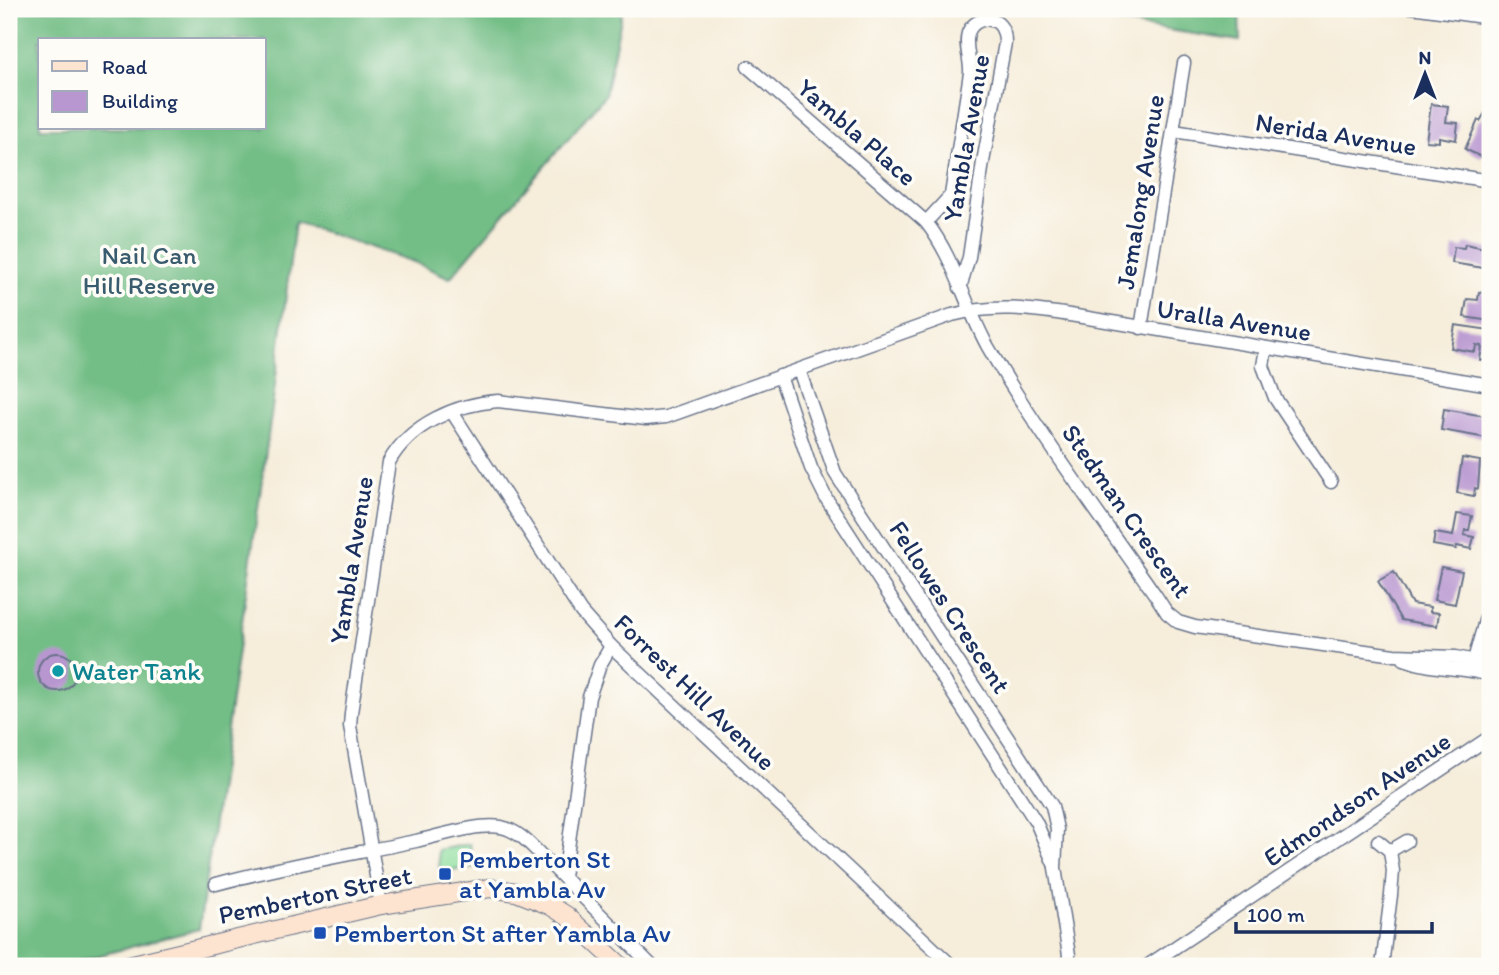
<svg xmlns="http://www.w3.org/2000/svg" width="1499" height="975" font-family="Itim,sans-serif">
<rect width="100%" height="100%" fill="#fdfcf7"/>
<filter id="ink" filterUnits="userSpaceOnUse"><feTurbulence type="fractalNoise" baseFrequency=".0143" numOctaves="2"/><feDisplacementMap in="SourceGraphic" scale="14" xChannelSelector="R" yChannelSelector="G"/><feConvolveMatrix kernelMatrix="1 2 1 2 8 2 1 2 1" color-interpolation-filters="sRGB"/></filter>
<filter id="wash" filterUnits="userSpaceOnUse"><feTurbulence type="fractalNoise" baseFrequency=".00686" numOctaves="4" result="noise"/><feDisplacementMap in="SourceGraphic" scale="28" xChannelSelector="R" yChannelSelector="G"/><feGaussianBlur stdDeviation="1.57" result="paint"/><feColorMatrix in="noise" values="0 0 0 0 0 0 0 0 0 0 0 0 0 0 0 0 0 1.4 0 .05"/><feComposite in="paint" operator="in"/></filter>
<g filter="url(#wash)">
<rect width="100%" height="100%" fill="#f6edda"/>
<path fill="#8fdf9f" stroke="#55877e" stroke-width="2" d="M470 844 473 868 440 871 438 850Z"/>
<g fill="#73be86" stroke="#477672" stroke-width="2" fill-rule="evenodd">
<path d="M9 9H623L605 95 450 278 414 262 295 222 273 401 199 929 59 966H9ZM40 40H264V128H40Z"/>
<path d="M1031 9H1239L1240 41Z"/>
</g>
<g id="blocks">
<g fill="#b896d0">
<path d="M1431 104 1448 106 1446 122 1458 123 1456 140 1439 137V142L1426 141Z"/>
<path d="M1487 110 1490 112V142L1481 157 1465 149 1478 120 1480 121Z"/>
<path d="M1465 244 1490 249V269L1452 263 1454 247 1464 248Z"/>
<path d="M1479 292 1490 294V321L1464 317 1467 299 1478 300Z"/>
<path d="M1455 325 1490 330 1488 361 1480 360 1482 346 1476 345 1475 352 1451 348Z"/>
<path d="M1444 409 1490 417 1487 438 1441 430Z"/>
<path d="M1462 458 1480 461 1478 489 1475 488 1474 496 1457 493Z"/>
<path d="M1457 514 1472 516 1469 530H1465L1464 535 1474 537 1471 549 1457 546 1456 549 1433 545 1435 533 1453 536Z"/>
<path d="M1441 567 1462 571 1455 604 1434 600Z"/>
<path d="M1394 572 1412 604 1430 607V612L1439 613 1437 626 1401 620 1378 581Z"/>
<circle cx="57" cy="672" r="19"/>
</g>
</g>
</g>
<g filter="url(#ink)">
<use href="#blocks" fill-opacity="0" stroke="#687289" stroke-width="2"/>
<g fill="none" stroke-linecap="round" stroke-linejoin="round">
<defs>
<path id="service" d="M1404 9 1490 21"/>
<g id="minor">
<path d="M748 67 926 222C955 259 965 306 988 347 1038 433 1099 514 1156 596L1167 613 1178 622 1195 627 1394 655 1456 657 1490 664"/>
<path d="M1174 131 1490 181"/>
<path d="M926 222 951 195 970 73C971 60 964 46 968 33 974 17 997 14 1003 31 1005 35 1005 39 1005 43L983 162 969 257 960 288"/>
<path d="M1141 328 1184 63"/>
<path d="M1266 348 1263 366 1275 398 1331 482"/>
<path d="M799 370 835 473 1052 806 1057 829 1055 868 1069 955 1068 966"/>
<path d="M780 376 811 468 826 498 1036 822 1054 864"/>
<path d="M452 412 581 612 611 646 952 966"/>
<path d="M1404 659C1435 671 1460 666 1490 675"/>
<path d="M1483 666 1487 663 1490 641"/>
<path d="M1476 667 1474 660 1490 603"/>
<path d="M1378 841 1390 851 1393 871 1391 895 1382 966"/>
<path d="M1390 851 1407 841"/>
<path d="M564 877 589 697 600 665 611 646"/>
<path d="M216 884C282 866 348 855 416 841 440 836 477 823 501 827 517 830 529 843 540 854L652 966"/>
<path d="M381 905 350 726 351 713 389 462C410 424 456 404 498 401L646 419 666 417 952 315C995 304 1028 309 1070 315L1490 385"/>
<path d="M1147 966 1490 737"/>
</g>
<path id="secondary" d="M124 966 381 905 490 888 516 892 551 906 567 916 621 966"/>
</defs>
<use href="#service" stroke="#687289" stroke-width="9"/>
<use href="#minor" stroke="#687289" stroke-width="15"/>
<use href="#secondary" stroke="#687289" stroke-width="20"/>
<use href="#service" stroke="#fff" stroke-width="6"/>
<use href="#minor" stroke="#fff" stroke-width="12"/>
<use href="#secondary" stroke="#fde4d1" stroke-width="18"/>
</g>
</g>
<circle fill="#0f9aa8" stroke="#fdfcf7" stroke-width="2.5" cx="58" cy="671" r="7"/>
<g fill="#1a4fb4" stroke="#fdfcf7" stroke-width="2.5">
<rect x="438" y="867" width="14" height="14" rx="3.5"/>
<rect x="313" y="926" width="14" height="14" rx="3.5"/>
</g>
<g text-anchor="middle" stroke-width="7" stroke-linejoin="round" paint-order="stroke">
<g font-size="26" fill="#1b2f5e" stroke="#fdfcf7">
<text transform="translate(857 132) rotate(41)" y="9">Yambla Place</text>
<text transform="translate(1336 134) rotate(9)" y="9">Nerida Avenue</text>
<text transform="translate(966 138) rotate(-80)" y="9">Yambla Avenue</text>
<text transform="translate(1140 192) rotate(-81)" y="9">Jemalong Avenue</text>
<text transform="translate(1234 320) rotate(9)" y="9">Uralla Avenue</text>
<text transform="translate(1127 511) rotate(55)" y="9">Stedman Crescent</text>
<text transform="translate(351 560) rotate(-81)" y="9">Yambla Avenue</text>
<text transform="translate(950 607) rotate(57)" y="9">Fellowes Crescent</text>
<text transform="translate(695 692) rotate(44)" y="9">Forrest Hill Avenue</text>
<text transform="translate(1357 799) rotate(-34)" y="9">Edmondson Avenue</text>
<text transform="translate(315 895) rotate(-12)" y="9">Pemberton Street</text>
</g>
<g font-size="26" fill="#385b6e" stroke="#fdfcf7">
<text x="149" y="264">Nail Can<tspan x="149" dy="30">Hill Reserve</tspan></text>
</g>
<g font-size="26" fill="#0d838f" stroke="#fdfcf7" text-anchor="start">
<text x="72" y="680">Water Tank</text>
</g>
<g font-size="26" fill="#164399" stroke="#fdfcf7" text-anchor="start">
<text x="459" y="868">Pemberton St<tspan x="459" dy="30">at Yambla Av</tspan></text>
<text x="334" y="942">Pemberton St after Yambla Av</text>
</g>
</g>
<rect width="1499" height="975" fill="none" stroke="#fdfcf7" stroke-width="35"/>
<rect x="38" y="38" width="228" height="91" fill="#fdfcf7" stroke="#a3aaba" stroke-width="2"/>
<rect x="52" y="61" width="35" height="10" fill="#fde4d1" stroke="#a3aaba" stroke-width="2"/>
<text x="102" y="74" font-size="21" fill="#1b2f5e">Road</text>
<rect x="52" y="91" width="35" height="21" fill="#b896d0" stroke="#a3aaba" stroke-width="2"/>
<text x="102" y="108" font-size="21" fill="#1b2f5e">Building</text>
<g transform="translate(1425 74)" stroke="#fdfcf7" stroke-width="5" paint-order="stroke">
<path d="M0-5L12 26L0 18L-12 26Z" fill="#1b2f5e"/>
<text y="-10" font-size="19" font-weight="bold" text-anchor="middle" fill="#1b2f5e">N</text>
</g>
<path d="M1236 922v10h196v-10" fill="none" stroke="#1b2f5e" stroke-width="3.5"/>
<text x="1247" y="922" font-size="21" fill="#1b2f5e" stroke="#fdfcf7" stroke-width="5" paint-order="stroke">100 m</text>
</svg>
